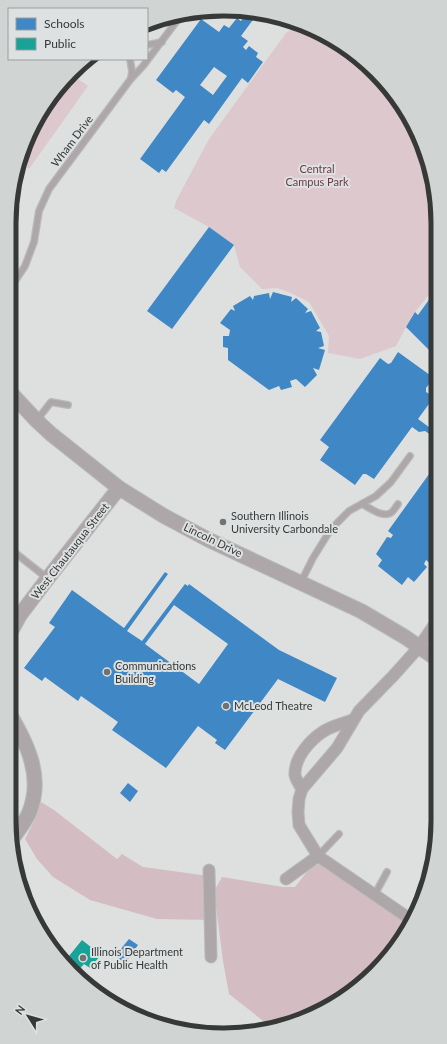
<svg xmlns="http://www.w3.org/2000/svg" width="447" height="1044" font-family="Lato,sans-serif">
<rect width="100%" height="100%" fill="#dee0e0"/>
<g fill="#dcc8cd">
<path d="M300 24 343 45 394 93 422 141 436 195V286L415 312 406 327 396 346 360 359 328 353 329 336 309 302 293 294 277 288 262 289 240 267 234 245 209 227 174 208 177 199 209 139 286 33Z"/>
<path d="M72 75 88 86 29 169 19 162 20 154 62 82Z"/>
</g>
<g fill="#d3bdc3">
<path d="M41 802 54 810 117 859 122 854 143 867 209 876 210 920 157 919 90 900 53 877 37 859 25 839 34 821Z"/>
<path d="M321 863 407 924 385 962 331 1006 272 1028 229 994 223 961 214 891 222 877 283 887H295L310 868Z"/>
</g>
<g fill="#3f88c5" fill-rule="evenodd">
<path d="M242 14 255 15V17L241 36 248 41 243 47 246 50 249 46 258 53 256 57 263 62 248 83 242 78 209 124 204 120 166 172 162 169 159 173 140 159 185 97 176 90 173 93 156 80 201 19 219 32 224 25 229 28 237 18 241 21 243 18ZM214 67 227 76 213 95 200 85Z"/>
<path d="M209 227 234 245 172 329 147 311Z"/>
<path d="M436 290 437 352 434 355 406 327 415 312 418 315Z"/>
<path d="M273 292 292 297 291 302 296 298 308 309 305 313 311 311 320 328 316 331 321 332 324 346 318 348 325 350 319 370 313 368 317 375 305 387 296 379 290 381 292 387 281 390 279 386 269 390 228 360V348L223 347V336H229L230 330 220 323 231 309 235 311 233 306 250 296 253 300 254 296 269 293 270 299Z"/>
<path d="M398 352 434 378 426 388V392L434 397 418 419 437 433V439L425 431 419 432 412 427 374 479 366 474H363L355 485 320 460 329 447 320 440 380 358 388 364 391 363Z"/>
<path d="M437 463V558L432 565 426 560 424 564 427 567 414 582 408 577 402 585 378 566 382 560 376 554 387 537 391 538 393 535 388 531Z"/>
<path d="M165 572 168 574 127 631 142 641 185 584 188 586 189 584 279 650 337 678 325 702 278 679 225 750 215 743 217 740 198 726 166 768 112 730 118 722 81 696 78 701 45 677 42 681 24 668 55 627 49 623 72 590 124 628ZM174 605 228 644 199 684 145 644Z"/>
<path d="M128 783 138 791 130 802 120 793Z"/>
<path d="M129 939 138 945 125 963 115 956Z"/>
</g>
<path fill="#17a398" d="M82 940 101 955 90 968 84 964 78 971 65 961Z"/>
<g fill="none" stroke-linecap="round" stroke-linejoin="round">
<defs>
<g id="service">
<path d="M147 45 162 42"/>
<path d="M130 59 132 71 131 78"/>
<path d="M9 290 25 266 34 242 39 211 49 189 130 80 143 66 179 18"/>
<path d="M37 420 51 402 68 405"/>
<path d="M362 504C370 508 384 519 392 512 394 510 396 507 398 504"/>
<path d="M9 548 47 578"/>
<path d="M301 582 313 558 331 529 349 511 376 496 391 482 410 456"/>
<path d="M318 856 339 834"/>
<path d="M375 894 387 872"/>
</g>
<g id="minor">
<path d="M302 789C299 784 296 780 295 775 294 758 310 740 324 731 332 726 344 723 353 720"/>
<path d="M209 870 211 957"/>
<path d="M286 879 318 856"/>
<path d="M410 919 318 856 299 825 298 812 299 799 302 789 337 748 359 711 394 675 419 647 437 621"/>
</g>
<g id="tertiary">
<path d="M9 391 37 421 51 434 119 488 164 516 209 540 361 611 405 637 438 660"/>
<path d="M9 635 20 615 48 578 119 488"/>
<path d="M9 713C27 743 44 777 29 813 25 822 18 831 12 839"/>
</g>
</defs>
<use href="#service" stroke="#b9bbbb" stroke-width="8"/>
<use href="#minor" stroke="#b9bbbb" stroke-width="13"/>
<use href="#tertiary" stroke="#b9bbbb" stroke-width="16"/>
<use href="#service" stroke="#ada7a9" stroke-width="5.5"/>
<use href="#minor" stroke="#ada7a9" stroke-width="11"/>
<use href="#tertiary" stroke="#ada7a9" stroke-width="14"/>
</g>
<g fill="#717373" stroke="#dde1e1" stroke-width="1.5">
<circle cx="223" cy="522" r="4"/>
<circle cx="107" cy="672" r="4"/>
<circle cx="226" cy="706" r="4"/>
<circle cx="83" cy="958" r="4"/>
</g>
<g text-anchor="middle" stroke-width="4" stroke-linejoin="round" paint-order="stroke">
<g font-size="11" fill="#373938" stroke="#dde1e1">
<text transform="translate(72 141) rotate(-53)" y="4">Wham Drive</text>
<text transform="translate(213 540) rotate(26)" y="4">Lincoln Drive</text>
<text transform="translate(70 551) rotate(-52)" y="4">West Chautauqua Street</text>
</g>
<g font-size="11" fill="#70394a" stroke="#dde1e1">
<text x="317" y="173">Central<tspan x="317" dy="13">Campus Park</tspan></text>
</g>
<g font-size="11" fill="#373938" stroke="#dde1e1" text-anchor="start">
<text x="231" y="520">Southern Illinois<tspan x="231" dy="13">University Carbondale</tspan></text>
<text x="115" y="670">Communications<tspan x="115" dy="13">Building</tspan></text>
<text x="234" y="710">McLeod Theatre</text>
<text x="91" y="956">Illinois Department<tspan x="91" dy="13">of Public Health</tspan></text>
</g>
</g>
<path d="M0 0H447V1044H0ZM223 16H224A207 207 0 0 1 431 223V821A207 207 0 0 1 224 1028H223A207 207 0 0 1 16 821V223A207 207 0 0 1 223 16Z" fill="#d0d4d3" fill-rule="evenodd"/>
<path fill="none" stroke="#373938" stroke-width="5" d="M223 16H224A207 207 0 0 1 431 223V821A207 207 0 0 1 224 1028H223A207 207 0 0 1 16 821V223A207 207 0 0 1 223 16Z"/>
<rect x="8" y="8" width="140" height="52" fill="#dde1e1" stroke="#9b9e9d"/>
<rect x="16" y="18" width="20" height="12" fill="#3f88c5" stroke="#9b9e9d"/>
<text x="44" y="28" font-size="12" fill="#373938">Schools</text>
<rect x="16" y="38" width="20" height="12" fill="#17a398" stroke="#9b9e9d"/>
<text x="44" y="48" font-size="12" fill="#373938">Public</text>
<g transform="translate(28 1016) rotate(307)" stroke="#dde1e1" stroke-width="3" paint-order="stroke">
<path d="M0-3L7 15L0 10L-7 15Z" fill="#373938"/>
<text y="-6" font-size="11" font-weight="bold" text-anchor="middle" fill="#373938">N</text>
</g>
</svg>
